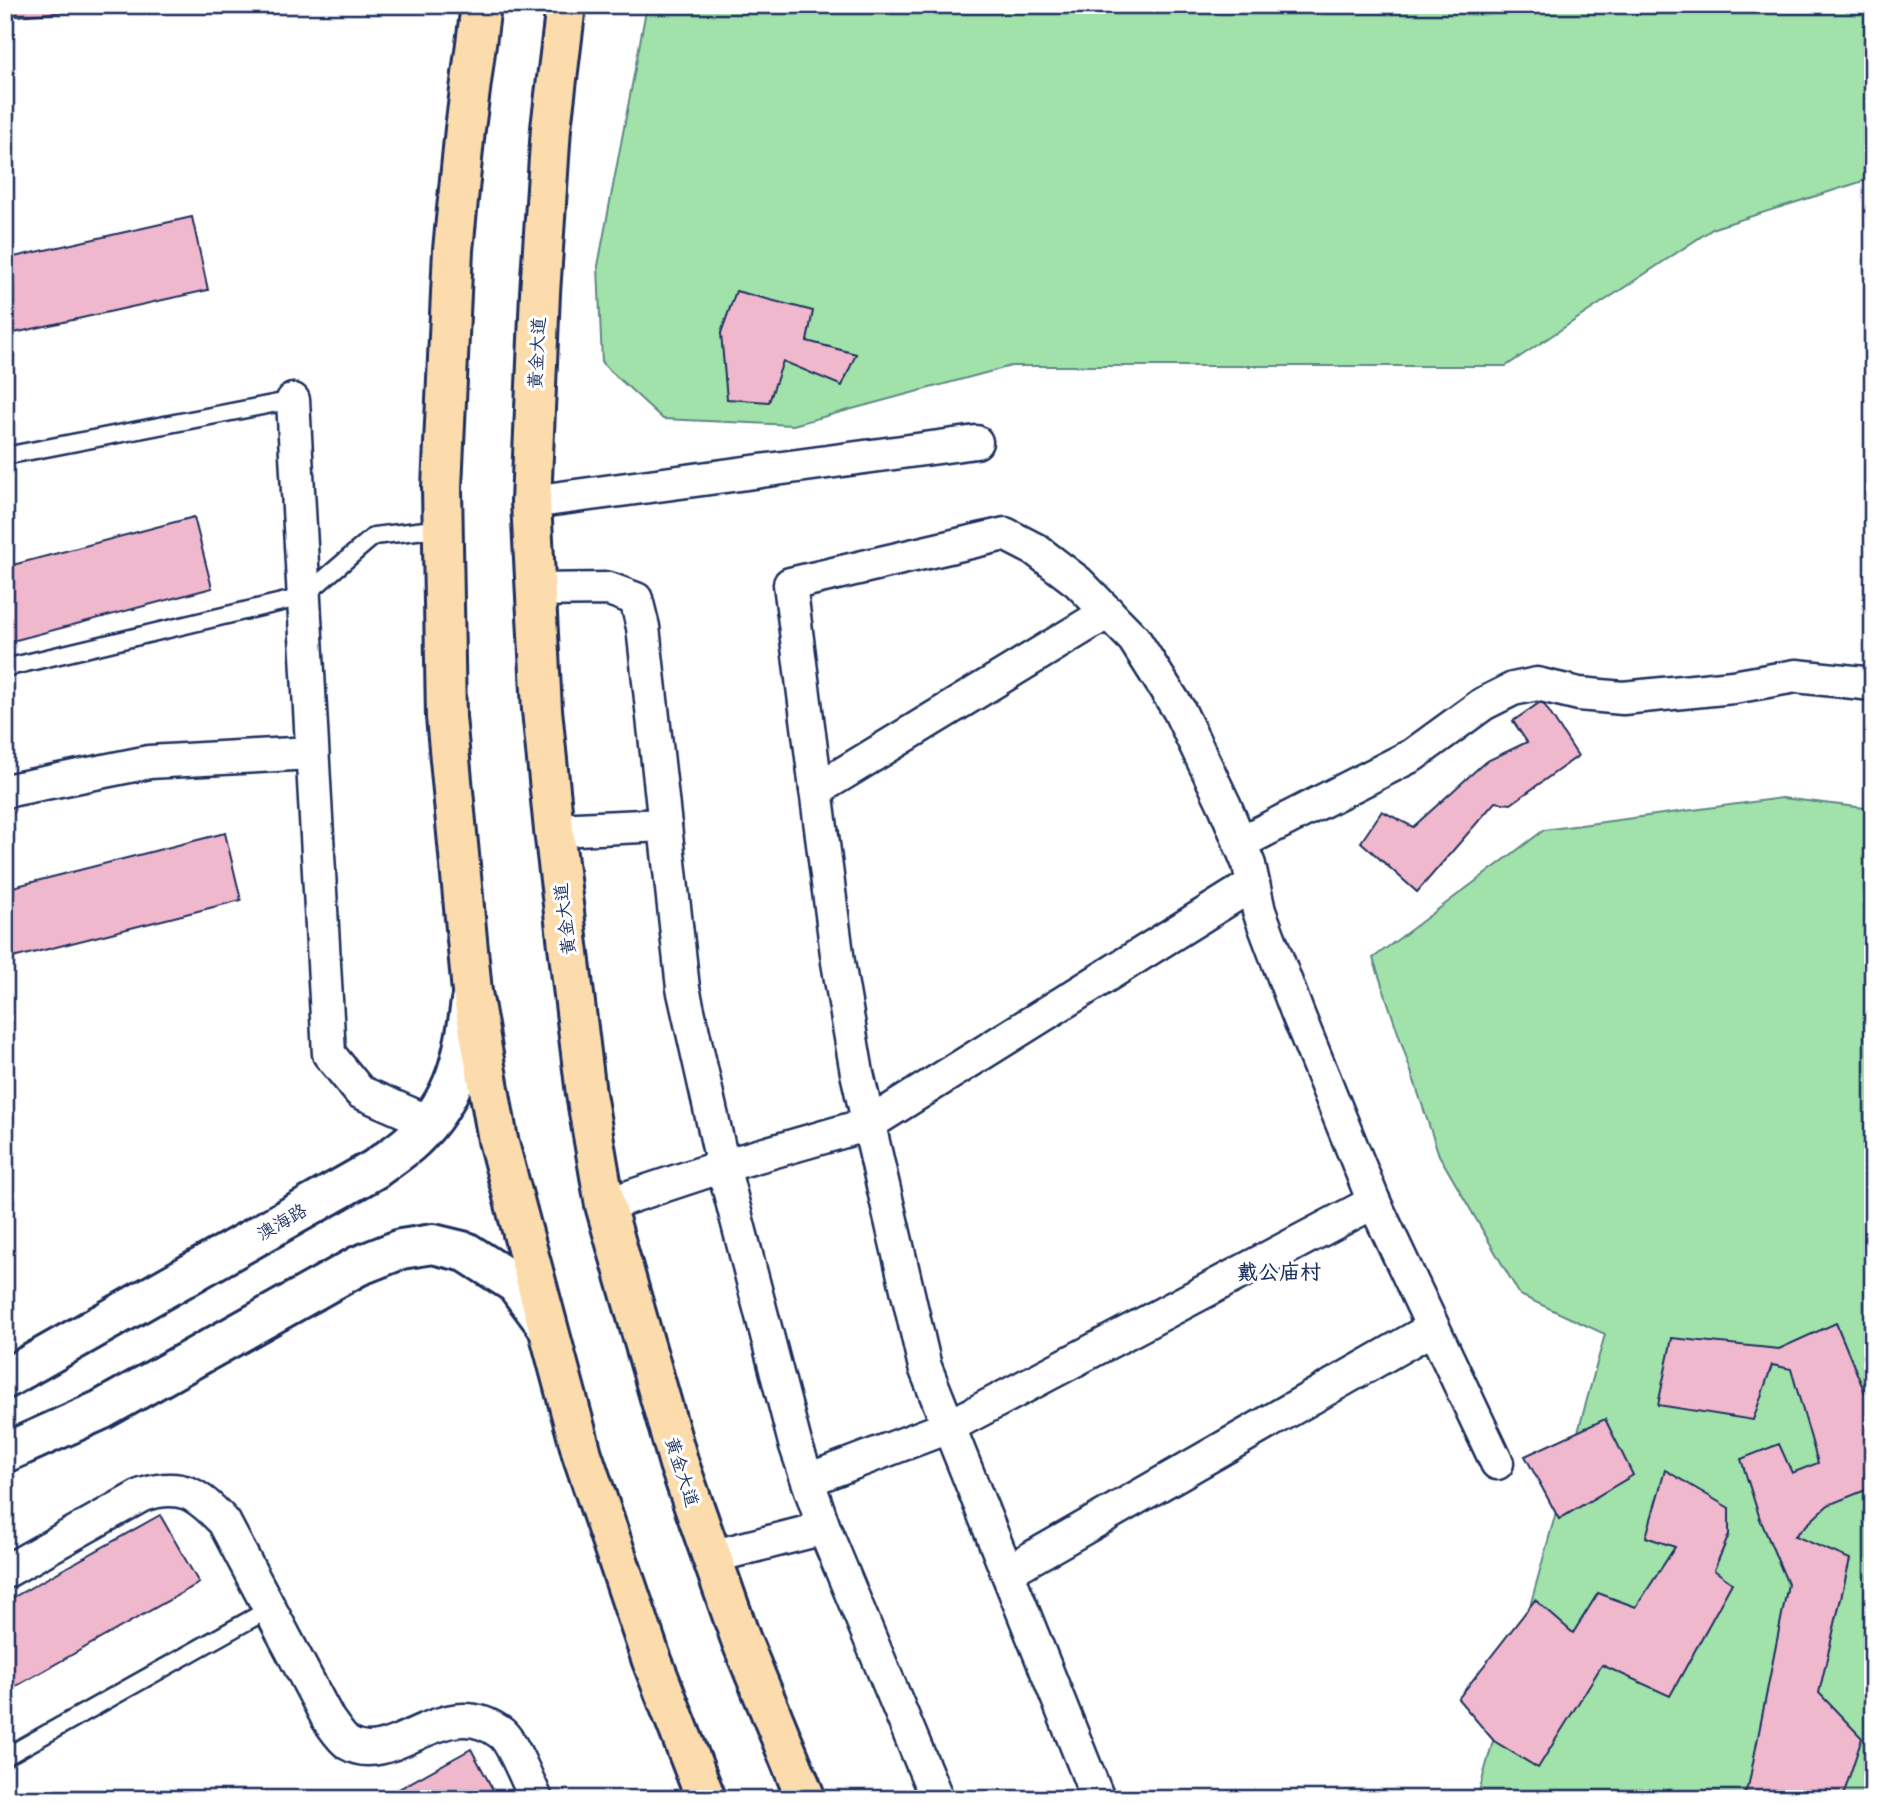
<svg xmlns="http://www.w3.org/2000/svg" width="1878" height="1804" font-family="Kalam,'LXGW WenKai TC',sans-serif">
<rect width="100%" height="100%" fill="#fff"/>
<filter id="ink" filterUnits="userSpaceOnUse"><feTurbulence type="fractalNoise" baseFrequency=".0143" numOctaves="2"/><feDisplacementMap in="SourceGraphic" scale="14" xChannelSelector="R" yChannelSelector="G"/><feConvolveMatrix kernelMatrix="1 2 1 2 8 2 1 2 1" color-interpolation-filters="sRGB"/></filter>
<g filter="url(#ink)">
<g fill="#a1e2ab" stroke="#5e8884" stroke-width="2">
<path d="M647 5H1873V178L1714 228 1506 366H1011L793 425 663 419 602 363 598 266Z"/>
<path d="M1782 798 1873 809V1799H1477L1605 1334 1520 1295 1439 1155 1373 958 1544 830Z"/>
</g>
<g fill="#f0b8cc" stroke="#1b2f5e" stroke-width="2">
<path d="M5 5H144L5 17Z"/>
<path d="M192 217 208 290 5 335V259Z"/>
<path d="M736 291 813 311 807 341 856 354 842 386 783 361 769 402 727 399 721 333Z"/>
<path d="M194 517 212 588 5 643V567Z"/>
<path d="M1542 701 1578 756 1511 804 1495 802 1417 892 1361 842 1382 811 1413 827 1485 762 1527 742 1513 721Z"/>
<path d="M225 833 241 900 5 960V889Z"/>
<path d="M1836 1323 1873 1412V1487L1828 1505 1795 1536 1850 1559 1819 1693 1862 1738 1842 1799H1742L1749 1783 1788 1584 1760 1519 1741 1459 1779 1444 1792 1473 1818 1463 1791 1369 1772 1365 1753 1420 1658 1405 1672 1338 1779 1349Z"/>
<path d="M1605 1419 1633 1475 1559 1519 1525 1456Z"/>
<path d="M1665 1470 1729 1508V1535L1714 1570 1732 1583 1670 1696 1602 1665 1538 1768 1494 1741 1458 1699 1535 1600 1573 1633 1598 1593 1636 1607 1675 1547 1646 1537Z"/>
<path d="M160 1515 199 1583 13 1688 5 1674V1602Z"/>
<path d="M471 1749 498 1799H381Z"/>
</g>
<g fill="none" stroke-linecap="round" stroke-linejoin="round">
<defs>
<g id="service">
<path d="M5 456 293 400"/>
<path d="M5 668 303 597 374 536 442 528"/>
<path d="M5 1757 269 1609"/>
</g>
<g id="minor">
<path d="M293 400 329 1054 360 1092 429 1122"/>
<path d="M531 502 976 442"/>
<path d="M534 590 609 589 636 599 643 627 683 988 723 1166 795 1443 824 1528 937 1799"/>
<path d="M816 790 1108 612"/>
<path d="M5 791 149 762 311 753"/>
<path d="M554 830 665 825"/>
<path d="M1240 843 1413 755 1483 704 1513 689 1537 684 1579 694 1623 698 1733 687 1796 676 1873 684"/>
<path d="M605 1205 723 1166 869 1124 1253 884"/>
<path d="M808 1480 948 1427 1374 1202"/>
<path d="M711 1557 824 1528"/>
<path d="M5 1572 142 1495C182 1482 197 1494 224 1522L328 1719C334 1727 341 1739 349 1744 393 1769 445 1690 501 1733 512 1741 529 1784 536 1799"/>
<path d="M1007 1572 1433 1328"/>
<path d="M1098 1799 925 1367 857 1073 838 962 790 584 1005 534 1036 550 1078 582 1134 639 1179 710 1225 806 1249 865 1259 911 1297 1012 1374 1202 1497 1463"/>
</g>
<g id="secondary">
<path d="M5 1379 375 1169C388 1159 403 1150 414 1139 456 1099 464 1056 471 1001"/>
<path d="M5 1453 101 1410 358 1266 401 1249 433 1244 466 1252 516 1284 547 1326"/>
</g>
<g id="primary">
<path d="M481 5 465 129 453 250 442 487 446 717 472 992 498 1140 582 1454 651 1658 706 1799"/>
<path d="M566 5 551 128 540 293 531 502 542 710 554 830 586 1094 605 1205 679 1464 741 1640 806 1799"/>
</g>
</defs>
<use href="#service" stroke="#1b2f5e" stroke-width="21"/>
<use href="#minor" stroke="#1b2f5e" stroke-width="37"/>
<use href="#secondary" stroke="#1b2f5e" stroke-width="44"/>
<use href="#primary" stroke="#1b2f5e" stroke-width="44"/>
<use href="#service" stroke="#fff" stroke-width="16"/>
<use href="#minor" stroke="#fff" stroke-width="32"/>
<use href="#secondary" stroke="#fff" stroke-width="38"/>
<use href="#primary" stroke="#fcdcac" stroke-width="38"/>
</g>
</g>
<g text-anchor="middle" stroke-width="6" stroke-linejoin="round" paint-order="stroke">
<g font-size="18" fill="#1b2f5e" stroke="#fff">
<text transform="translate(537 353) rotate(-87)" y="6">黄金大道</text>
<text transform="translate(565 919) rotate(-97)" y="6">黄金大道</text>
<text transform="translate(282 1222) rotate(-30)" y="6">澳海路</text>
<text transform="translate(682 1472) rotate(72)" y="6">黄金大道</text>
</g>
<g font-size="21" font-weight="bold" fill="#1b2f5e" stroke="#fff">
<text x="1279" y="1279">戴公庙村</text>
</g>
</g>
<rect width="1878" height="1804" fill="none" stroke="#fff" stroke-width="28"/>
<rect x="14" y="14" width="1850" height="1776" fill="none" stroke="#1b2f5e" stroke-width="2.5" filter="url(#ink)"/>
</svg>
